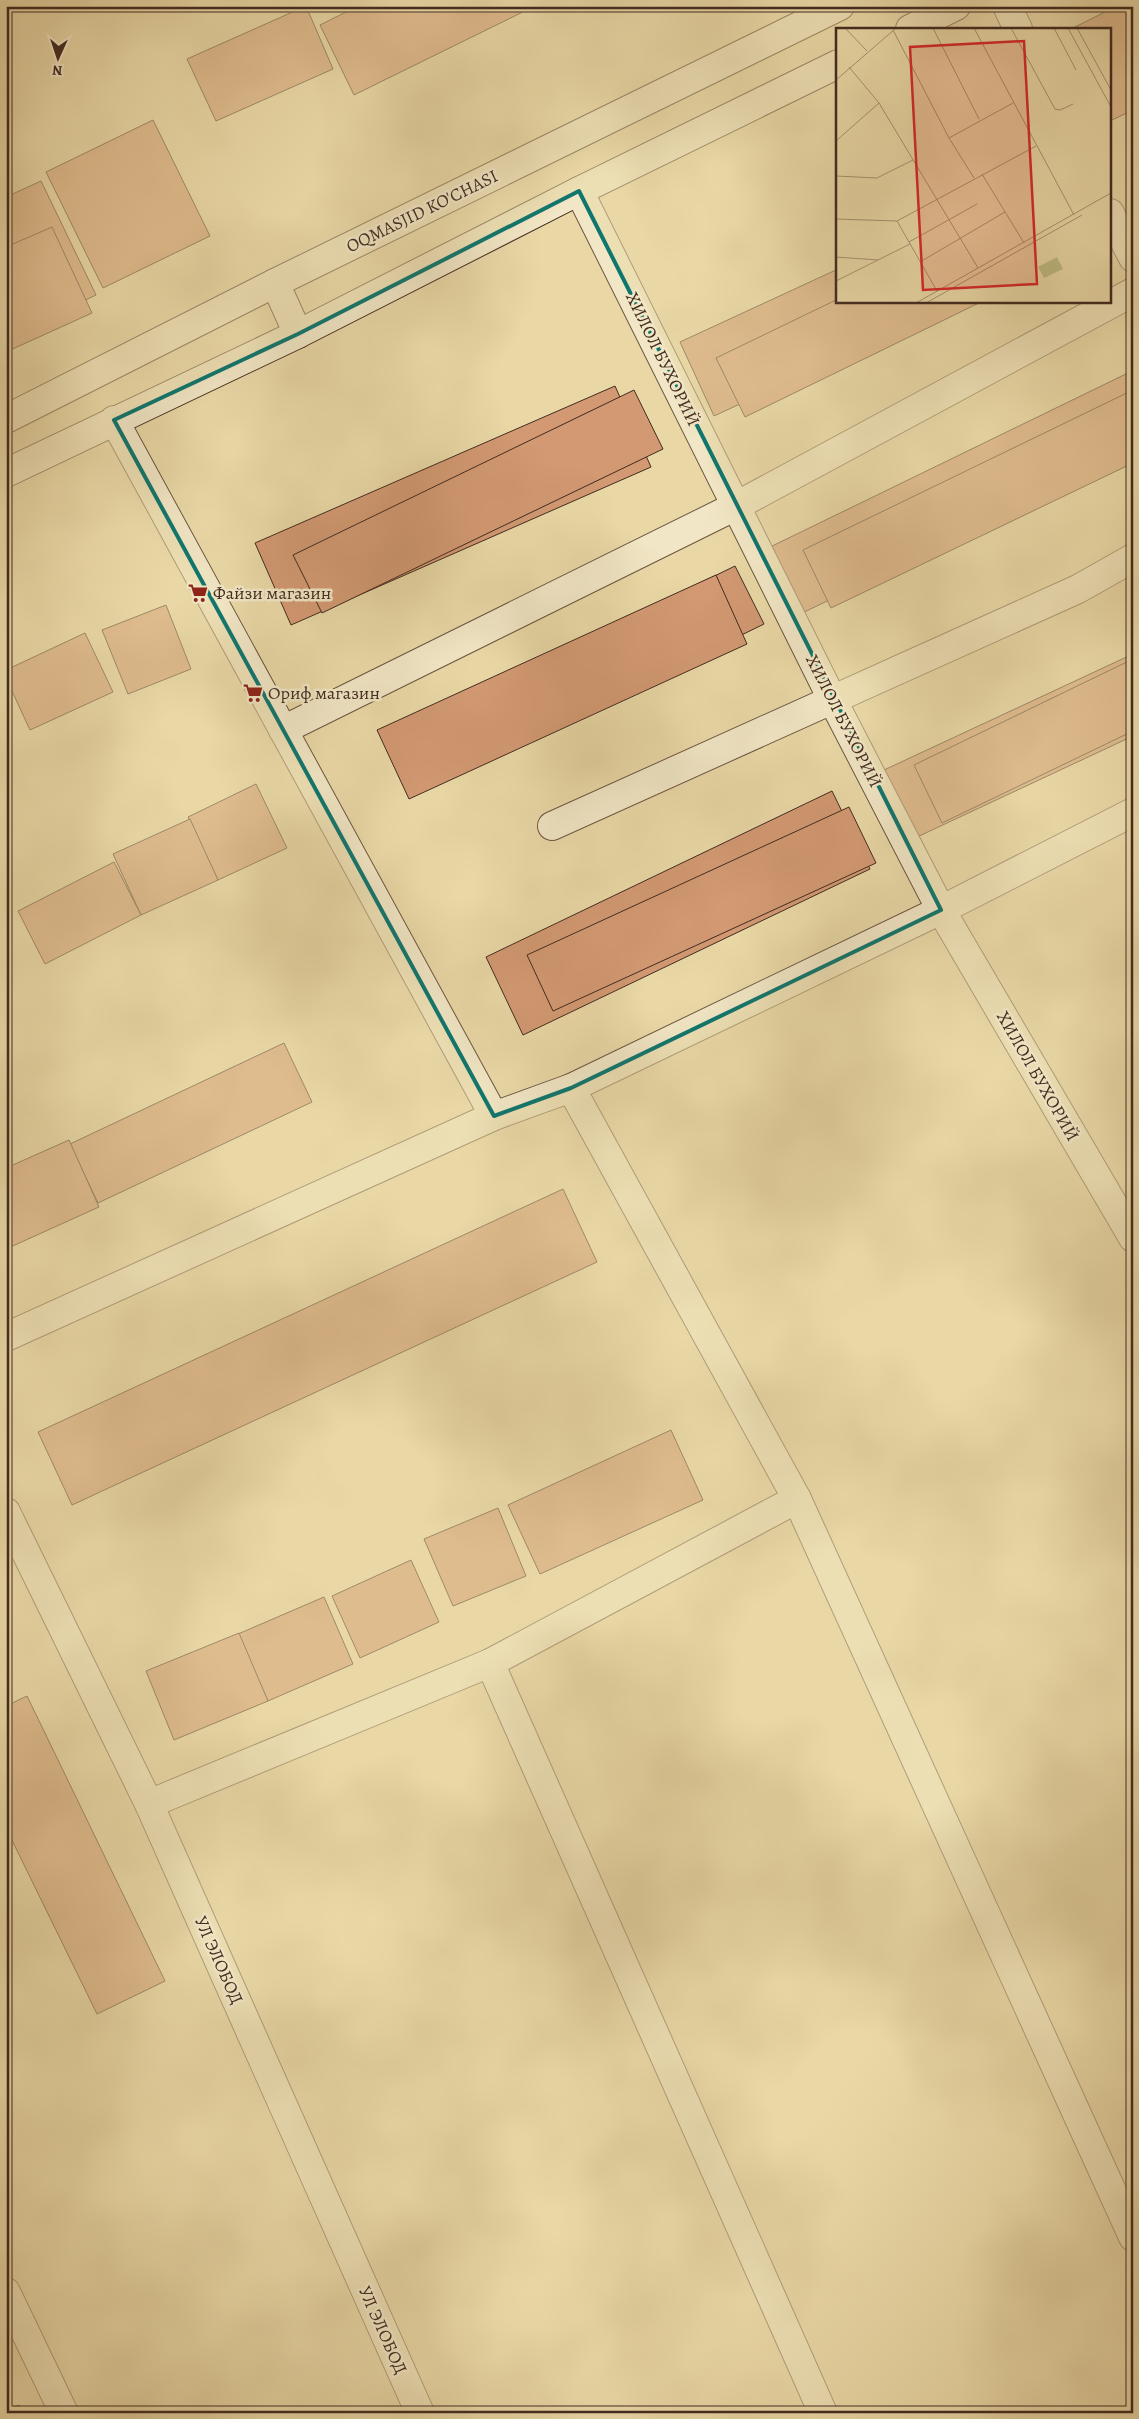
<svg xmlns="http://www.w3.org/2000/svg" width="1139" height="2419" font-family="Alegreya,serif">
<rect width="100%" height="100%" fill="#e9d8a6"/>
<filter id="stains"><feTurbulence type="fractalNoise" baseFrequency=".004" numOctaves="4"/><feColorMatrix values="0 0 0 0 .2 0 0 0 0 .09 0 0 0 0 .02 0 0 0 .5 -.17"/></filter>
<radialGradient id="worn" r=".72"><stop offset=".6" stop-color="#630" stop-opacity="0"/><stop offset="1" stop-color="#630" stop-opacity=".3"/></radialGradient>
<g fill="#d29972" stroke="#422b20">
<path d="M306 6 333 69 216 121 187 59Z"/>
<path d="M358 6H535L354 95 320 25Z"/>
<path d="M1117 6H1133V110L1110 121V29H1071Z"/>
<path d="M153 120 210 236 103 288 46 172Z"/>
<path d="M1133 133V151L1127 135Z"/>
<path d="M41 181 96 295 22 331 6 299V197Z"/>
<path d="M52 227 92 313 6 352V247Z"/>
<path d="M838 269V301H963L714 416 680 342Z"/>
<path d="M838 299V301H983L745 417 716 358Z"/>
<path d="M1130 372 1133 379V454L796 616 764 550Z"/>
<path d="M615 386 651 467 291 625 255 543Z"/>
<path d="M634 390 663 449 322 613 293 555Z"/>
<path d="M1133 390V463L831 608 803 550Z"/>
<path d="M735 566 764 624 447 779 418 721Z"/>
<path d="M716 575 747 644 409 799 377 730Z"/>
<path d="M166 605 191 669 128 694 102 630Z"/>
<path d="M85 633 113 692 30 730 6 678V670Z"/>
<path d="M1133 654V736L915 838 884 770Z"/>
<path d="M1133 659V731L942 823 914 765Z"/>
<path d="M256 784 287 848 218 880 188 817Z"/>
<path d="M832 791 870 869 523 1035 486 957Z"/>
<path d="M849 807 876 863 553 1011 527 955Z"/>
<path d="M190 819 218 880 141 915 113 854Z"/>
<path d="M114 862 141 915 45 964 18 911Z"/>
<path d="M284 1043 312 1102 98 1203 70 1144Z"/>
<path d="M69 1140 99 1207 6 1249V1168Z"/>
<path d="M563 1189 597 1262 72 1505 38 1432Z"/>
<path d="M671 1430 703 1500 540 1574 508 1505Z"/>
<path d="M498 1508 526 1576 453 1606 424 1539Z"/>
<path d="M411 1560 439 1622 360 1658 332 1596Z"/>
<path d="M324 1597 353 1664 268 1701 238 1634Z"/>
<path d="M239 1633 268 1701 174 1740 146 1671Z"/>
<path d="M27 1696 165 1981 97 2014 6 1828V1706Z"/>
<path d="M19 2405 23 2413H6V2411Z"/>
</g>
<g fill="none" stroke-linecap="round" stroke-linejoin="round">
<defs>
<g id="minor">
<path d="M1007 6 1018 29"/>
<path d="M579 191 832 699 941 910 1133 1238"/>
<path d="M1110 213 1133 258"/>
<path d="M114 420 494 1116"/>
<path d="M283 730 736 506 1133 292"/>
<path d="M552 826 1078 589 1133 558"/>
<path d="M571 1088 797 1499 1133 2237"/>
<path d="M6 1337 494 1116 571 1088 941 910 1133 812"/>
<path d="M6 1512 149 1804 420 2413"/>
<path d="M490 1663 823 2413"/>
<path d="M149 1804 490 1663 797 1499"/>
<path d="M6 2292 64 2413"/>
</g>
<g id="secondary">
<path d="M910 29 956 6"/>
<path d="M275 283 298 334"/>
<path d="M6 419 275 283 840 6"/>
<path d="M6 473 298 334 579 191 838 64"/>
</g>
</defs>
<use href="#minor" stroke="#6c5642" stroke-width="30"/>
<use href="#secondary" stroke="#422b20" stroke-width="30"/>
<use href="#minor" stroke="#f1e6c5" stroke-width="28"/>
<use href="#secondary" stroke="#f1e6c5" stroke-width="28"/>
</g>
<path d="M0 0H1139V2419H0ZM579 191 941 910 571 1088 494 1116 114 420 298 334Z" fill="#e9d8a6" fill-opacity=".55" fill-rule="evenodd"/>
<path fill="none" stroke="#0f766e" stroke-width="4" stroke-linejoin="round" d="M579 191 941 910 571 1088 494 1116 114 420 298 334Z"/>
<defs>
<symbol id="supermarket-bare" viewBox="-9 -9 18 18"><path d="M-6-5.5h2.5l.6 2H6L4.5 2H-2.5L-4.4-4H-6ZM-1.5 3.2a1.3 1.3 0 1 0 .1 0ZM3 3.2a1.3 1.3 0 1 0 .1 0Z" fill="#8f2418" stroke="#f1e6c5" stroke-width="2.5" paint-order="stroke"/></symbol>
</defs>
<g fill-rule="evenodd">
<use href="#supermarket-bare" x="184" y="579" width="28" height="28"/>
<use href="#supermarket-bare" x="239" y="679" width="28" height="28"/>
</g>
<g text-anchor="middle" stroke-width="5" stroke-linejoin="round" paint-order="stroke">
<g font-size="18" fill="#422b20" stroke="#f1e6c5">
<text transform="translate(422 211) rotate(-26)" y="6">OQMASJID KO'CHASI</text>
<text transform="translate(663 359) rotate(64)" y="6">ХИЛОЛ БУХОРИЙ</text>
<text transform="translate(844 721) rotate(63)" y="6">ХИЛОЛ БУХОРИЙ</text>
<text transform="translate(1038 1076) rotate(60)" y="6">ХИЛОЛ БУХОРИЙ</text>
<text transform="translate(219 1960) rotate(66)" y="6">УЛ ЭЛОБОД</text>
<text transform="translate(383 2330) rotate(66)" y="6">УЛ ЭЛОБОД</text>
</g>
<g font-size="18" fill="#422b20" stroke="#f1e6c5" text-anchor="start">
<text x="213" y="599">Файзи магазин</text>
<text x="268" y="699">Ориф магазин</text>
</g>
</g>
<g transform="translate(836 28)">
<rect width="275" height="275" fill="#e9d8a6"/>
<path d="M221 229 227 241 208 250 202 239Z" fill="#bebc82"/>
<path fill="none" stroke="#a69370" stroke-width="1" d="M9 0 31 23M97 0 143 91M138 0 238 187M175 0 219 81 224 82 237 76M218 0 240 42M232 0 275 79M241 0 275 62M57 2 113 110 138 150M13 39 43 75 142 240M0 52 59 1M113 110 177 75M0 113 43 75M146 146 188 215M0 148 41 150 77 132M0 191 61 193 200 118M61 193 101 263M73 214 141 176M0 229 42 232M84 234 169 184M0 253 74 216M80 275 275 165M90 275 246 187"/>
<path fill="#d62828" fill-opacity="0.15" stroke="#d62828" stroke-width="2.5" d="M188 13 201 256 87 262 74 19Z"/>
<rect width="275" height="275" fill="none" stroke="#422b20" stroke-width="2.5"/>
</g>
<rect width="1139" height="2419" fill="none" stroke="#e9d8a6" stroke-width="25"/>
<rect x="8" y="8" width="1124" height="2404" fill="none" stroke="#422b20" stroke-width="2.5"/>
<rect x="12" y="12" width="1114" height="2394" fill="none" stroke="#422b20"/>
<g transform="translate(58 58) rotate(183)" stroke="#f1e6c5" stroke-width="4" paint-order="stroke">
<path d="M0-4L9 19L0 12L-9 19Z" fill="#422b20"/>
<text y="-8" font-size="14" font-weight="bold" text-anchor="middle" fill="#422b20">N</text>
</g>
<rect width="100%" height="100%" filter="url(#stains)"/>
<rect width="100%" height="100%" fill="url(#worn)"/>
</svg>
